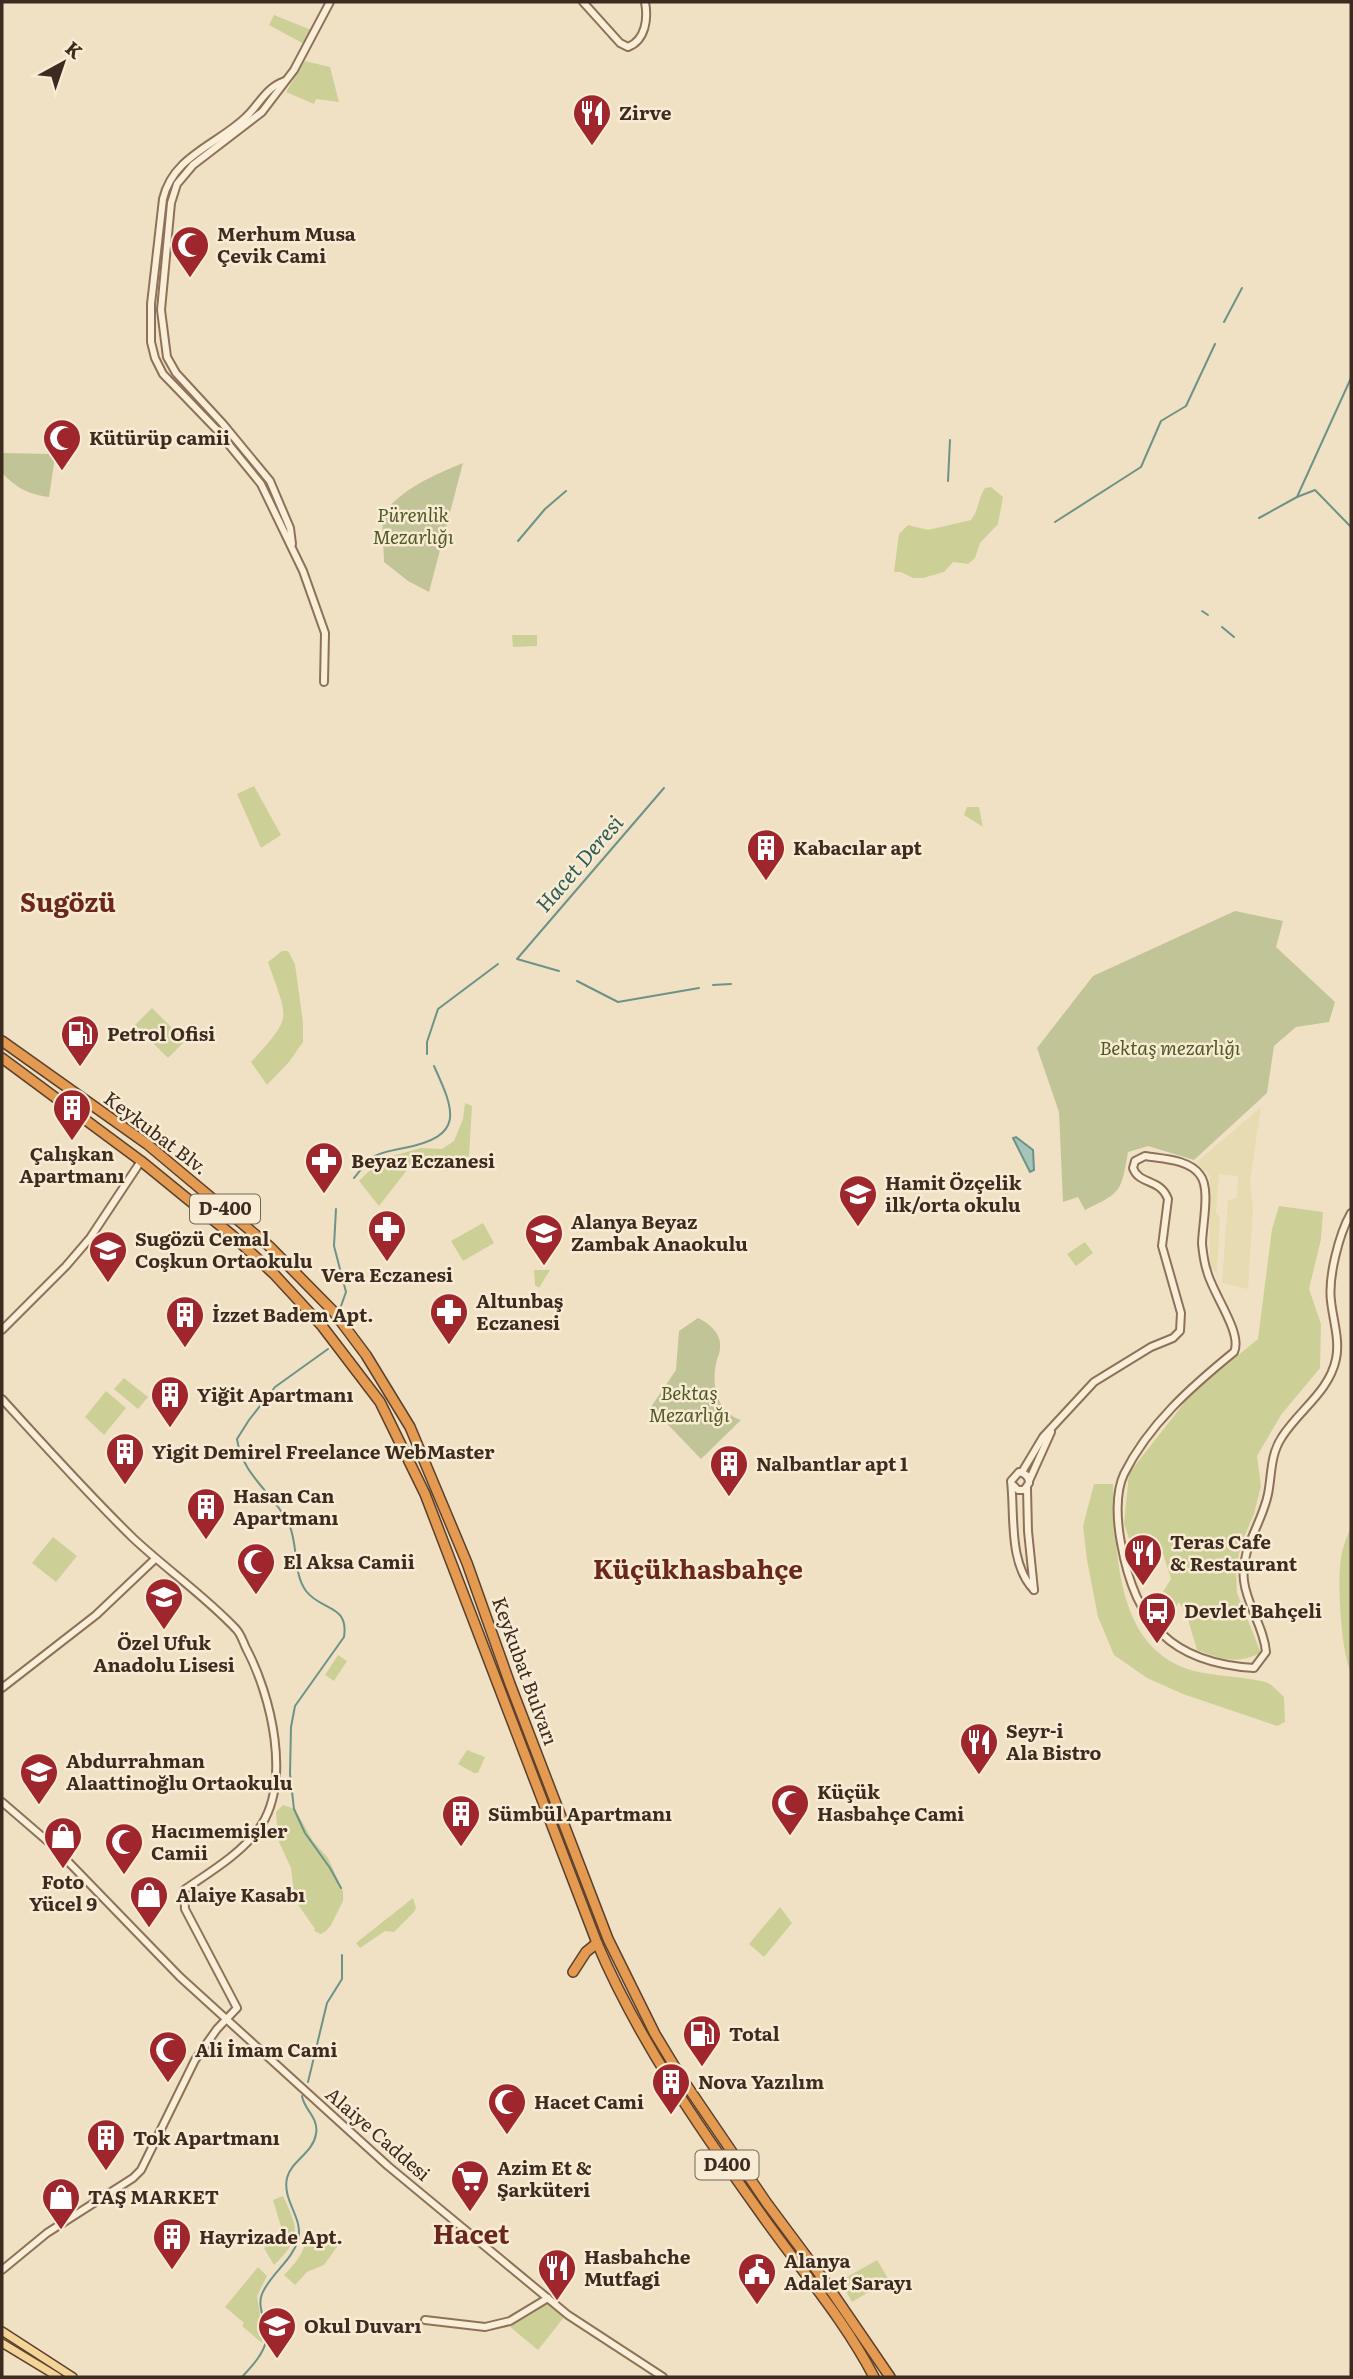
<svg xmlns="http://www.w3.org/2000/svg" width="1353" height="2379" font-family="Literata,serif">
<rect width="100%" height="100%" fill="#f1e1c4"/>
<path fill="#e7dbb1" d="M1261 1107 1250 1182 1253 1208 1248 1289 1222 1283 1228 1200 1237 1198 1238 1176 1219 1174 1216 1213 1220 1218 1217 1273 1210 1267V1176L1197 1162Z"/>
<g fill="#ccd097">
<path d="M274 15 314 31 306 45 269 25Z"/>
<path d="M305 61 330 67 339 102 316 99 314 104 286 92Z"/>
<path d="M991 487 1003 497 998 524 980 543 975 558 968 564 953 562 944 572 923 578H913L901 572H894L899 534 908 525 928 530 971 520C979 510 978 498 985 488Z"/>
<path d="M512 635H537V646L513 647Z"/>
<path d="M254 786 281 835 261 848 237 794Z"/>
<path d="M967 807H979L983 827 964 815Z"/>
<path d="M282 951H288L295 964 303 1022V1042L289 1062 267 1085 251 1062C294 1015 288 1021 268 962Z"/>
<path d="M152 1008 185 1041 168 1058 135 1025Z"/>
<path d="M465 1103 472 1106 469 1156 447 1171 437 1169 430 1161 411 1165 379 1206 359 1181 377 1163 392 1156 421 1148 442 1149 454 1141 463 1119Z"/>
<path d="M1279 1206 1323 1212 1321 1239 1309 1289 1321 1324 1320 1368 1281 1415 1257 1456 1261 1486 1254 1514 1241 1544 1236 1569 1237 1593 1261 1653C1235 1665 1222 1659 1197 1650L1187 1616 1179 1602 1166 1624 1151 1611 1171 1579 1161 1547 1134 1553 1124 1524 1129 1473 1192 1393 1258 1339 1272 1229Z"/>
<path d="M483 1223 494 1243 463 1261 451 1241Z"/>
<path d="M1085 1242 1093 1253 1076 1266 1067 1254Z"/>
<path d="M534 1270H550L539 1288 535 1285Z"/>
<path d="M124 1378 148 1397 138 1409 114 1389Z"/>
<path d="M106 1391 126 1408 104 1435 85 1417Z"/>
<path d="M1094 1484H1113C1116 1555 1115 1658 1204 1673 1220 1676 1255 1678 1268 1683 1273 1685 1279 1693 1284 1697L1285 1722 1277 1726 1183 1694 1147 1678 1114 1655 1098 1617 1087 1560 1083 1526Z"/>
<path d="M1351 1526V1672C1341 1653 1337 1580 1341 1558 1342 1547 1348 1536 1351 1526Z"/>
<path d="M53 1537 77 1556 56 1582 32 1563Z"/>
<path d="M338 1655 347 1661 334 1681 325 1675Z"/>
<path d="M467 1750 485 1757 478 1773H474L458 1764Z"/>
<path d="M283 1805 295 1809 313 1841 328 1858 343 1891V1901L331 1925 326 1931 321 1934 314 1931 315 1929 295 1900 291 1868 278 1840 276 1812Z"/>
<path d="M413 1898 416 1908 414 1912 394 1932 385 1931 360 1948 356 1943Z"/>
<path d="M780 1907 792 1923 764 1957 749 1944Z"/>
<path d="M283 2196C299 2230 302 2238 274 2265L264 2248 282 2230 273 2200Z"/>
<path d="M330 2236 339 2244 324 2265 307 2272 295 2285 284 2275C295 2264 303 2254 307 2238Z"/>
<path d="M877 2260 889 2280 852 2302 840 2281Z"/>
<path d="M258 2267 267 2276 257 2296 263 2333 262 2343 242 2326 244 2323 225 2307Z"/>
<path d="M548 2301 565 2316 538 2350 509 2326Z"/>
</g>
<g fill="#c1c497">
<path d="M2 453 52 454V456L55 457 49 497C27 494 17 488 2 473Z"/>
<path d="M463 463 429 592 408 581 384 562 382 515C403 488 432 476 463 463Z"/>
<path d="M1235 911 1283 921 1276 947 1335 1002 1329 1022 1296 1027 1274 1046 1267 1093 1194 1160 1148 1146 1128 1152C1121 1192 1122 1192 1085 1210L1078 1197 1063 1202 1059 1112 1037 1048 1093 976Z"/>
<path d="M698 1318C709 1323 722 1334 720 1348 720 1353 717 1358 716 1364 711 1386 718 1413 741 1420L701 1459 651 1407 676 1370 679 1331Z"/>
</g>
<path fill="#a6c4b9" stroke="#6c9387" stroke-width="2" d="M1016 1137 1033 1150 1034 1170 1030 1172 1013 1138Z"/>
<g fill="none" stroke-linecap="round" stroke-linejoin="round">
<g stroke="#6c9387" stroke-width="2">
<path d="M1224 322 1242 288"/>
<path d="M948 481 950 440"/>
<path d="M1297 497 1351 378"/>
<path d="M1259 518 1297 497 1315 490 1351 527"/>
<path d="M1055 522 1141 467 1161 421 1186 406 1215 344"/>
<path d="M518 541 545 509 566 491"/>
<path d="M1202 611 1208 615"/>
<path d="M1222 627 1234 637"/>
<path d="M559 971 517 959 664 788"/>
<path d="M577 981 618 1002 699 988"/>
<path d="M713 985 731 984"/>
<path d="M427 1054V1042L438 1009 498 964"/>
<path d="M354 1178C360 1171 366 1162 373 1157 380 1152 395 1150 404 1148 465 1136 455 1112 434 1066"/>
<path d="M336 1209 334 1246 346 1292 341 1306"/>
<path d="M328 1349 275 1387 249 1420 237 1439C242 1475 272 1492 288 1522 299 1543 292 1572 306 1591 321 1611 349 1604 344 1637L295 1706 291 1727 290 1774 294 1809 305 1833 330 1868 341 1888"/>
<path d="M308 2082 327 2003 342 1979V1955"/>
<path d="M242 2377C251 2367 263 2355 266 2341 269 2326 256 2308 262 2294 270 2274 292 2261 298 2240 304 2218 282 2201 287 2178 291 2161 313 2153 316 2134 319 2117 304 2110 302 2096"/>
</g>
<defs>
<g id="minor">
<path d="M583 2 620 43 628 47C646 40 648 18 645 2"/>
<path d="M285 81C266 87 259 105 246 117 217 145 173 156 163 199L151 304V342L155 358 163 374 217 430 261 484 303 571 325 633 324 682"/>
<path d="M292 544 290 528 270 481 223 424 176 373 167 357 161 310 171 203 177 184 193 165 262 112 294 70 330 2"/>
<path d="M2 1330 66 1266 90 1238 141 1161"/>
<path d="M2 1399C45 1446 87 1493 133 1538 166 1569 205 1596 236 1629 241 1634 243 1642 246 1648 271 1695 293 1783 258 1830 239 1855 210 1872 184 1890L185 1909 237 2008 217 2029 195 2060 141 2170 133 2178 47 2233 2 2270"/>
<path d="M1022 1472 1043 1437 1094 1382 1151 1347 1173 1338 1180 1331 1181 1313 1162 1246 1168 1199C1160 1178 1139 1185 1133 1168L1135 1161 1145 1156C1162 1159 1189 1159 1200 1175 1211 1188 1202 1227 1202 1244 1203 1253 1204 1263 1207 1271 1212 1293 1243 1333 1234 1352 1191 1387 1149 1424 1124 1474 1115 1493 1117 1522 1121 1543 1135 1623 1171 1663 1254 1668L1266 1652C1264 1627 1247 1606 1244 1581 1240 1549 1262 1524 1268 1494 1272 1474 1270 1455 1282 1437 1299 1410 1329 1392 1336 1359 1340 1340 1333 1320 1331 1301 1328 1277 1339 1234 1351 1213"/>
<path d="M1029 1481 1051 1432"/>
<path d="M1012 1484 1018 1490H1024L1029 1483C1029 1476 1025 1473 1019 1472L1011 1481C1015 1515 1008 1563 1034 1590"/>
<path d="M1027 1488 1028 1531 1034 1590"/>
<path d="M2 1688 96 1615 155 1559"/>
<path d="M2 1802 52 1845 180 1977 388 2166 568 2315 663 2377"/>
<path d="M425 2320 485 2327 510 2321 548 2298"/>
</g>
<g id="major">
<path d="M2 2331 73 2377"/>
<path d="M2 2343 58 2377"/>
</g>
<g id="highway">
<path d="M2 1041 147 1144 269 1246 333 1311 366 1355 410 1427 467 1563 510 1684 608 1939 655 2034 681 2077 766 2202 821 2276 890 2377"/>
<path d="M2 1058 141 1161 233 1236 274 1274 322 1326 380 1402 425 1494 597 1943C638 2039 698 2126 759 2211 798 2267 843 2317 874 2377"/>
<path d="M573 1972 586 1952 597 1943"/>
</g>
</defs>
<use href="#minor" stroke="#8d7259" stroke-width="10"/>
<use href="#major" stroke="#5a402e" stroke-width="10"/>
<use href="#highway" stroke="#5a402e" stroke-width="12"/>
<use href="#minor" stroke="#fbeed8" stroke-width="6"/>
<use href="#major" stroke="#f5d49a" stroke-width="7"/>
<use href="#highway" stroke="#e49b51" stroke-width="9"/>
</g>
<defs>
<symbol id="restaurant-pin" viewBox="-11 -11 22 30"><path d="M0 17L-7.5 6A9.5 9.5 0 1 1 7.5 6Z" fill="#9f262d" stroke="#f8ebd4"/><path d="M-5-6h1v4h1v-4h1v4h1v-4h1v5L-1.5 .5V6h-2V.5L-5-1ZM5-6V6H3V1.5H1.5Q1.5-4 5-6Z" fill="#fff"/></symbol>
<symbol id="mosque-pin" viewBox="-11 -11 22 30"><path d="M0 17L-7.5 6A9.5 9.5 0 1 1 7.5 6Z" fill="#9f262d" stroke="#f8ebd4"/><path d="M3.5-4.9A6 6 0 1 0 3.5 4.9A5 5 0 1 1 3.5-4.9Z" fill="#fff"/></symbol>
<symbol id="building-pin" viewBox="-11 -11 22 30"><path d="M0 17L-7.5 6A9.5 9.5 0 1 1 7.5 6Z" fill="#9f262d" stroke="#f8ebd4"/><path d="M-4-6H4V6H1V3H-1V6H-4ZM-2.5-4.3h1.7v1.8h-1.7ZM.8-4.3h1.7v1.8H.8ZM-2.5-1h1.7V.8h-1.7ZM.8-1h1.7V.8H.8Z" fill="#fff"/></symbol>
<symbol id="fuel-pin" viewBox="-11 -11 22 30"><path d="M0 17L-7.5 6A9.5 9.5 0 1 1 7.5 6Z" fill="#9f262d" stroke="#f8ebd4"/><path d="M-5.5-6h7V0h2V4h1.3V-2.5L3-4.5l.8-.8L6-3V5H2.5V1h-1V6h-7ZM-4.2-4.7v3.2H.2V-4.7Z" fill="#fff"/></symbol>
<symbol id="pharmacy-pin" viewBox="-11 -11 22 30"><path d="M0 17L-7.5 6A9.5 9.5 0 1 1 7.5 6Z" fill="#9f262d" stroke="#f8ebd4"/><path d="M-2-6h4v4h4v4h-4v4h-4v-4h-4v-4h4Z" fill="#fff"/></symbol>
<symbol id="school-pin" viewBox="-11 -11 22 30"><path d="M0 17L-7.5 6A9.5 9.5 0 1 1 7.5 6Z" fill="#9f262d" stroke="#f8ebd4"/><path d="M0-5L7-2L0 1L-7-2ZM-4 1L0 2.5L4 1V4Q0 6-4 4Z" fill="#fff"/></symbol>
<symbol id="bus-pin" viewBox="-11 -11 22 30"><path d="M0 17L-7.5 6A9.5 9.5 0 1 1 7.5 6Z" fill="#9f262d" stroke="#f8ebd4"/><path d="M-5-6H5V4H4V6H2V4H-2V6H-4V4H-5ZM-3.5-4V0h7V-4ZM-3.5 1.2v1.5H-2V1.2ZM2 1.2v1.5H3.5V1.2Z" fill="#fff"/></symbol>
<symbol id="shop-pin" viewBox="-11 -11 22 30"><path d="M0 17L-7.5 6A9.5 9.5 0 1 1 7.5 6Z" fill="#9f262d" stroke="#f8ebd4"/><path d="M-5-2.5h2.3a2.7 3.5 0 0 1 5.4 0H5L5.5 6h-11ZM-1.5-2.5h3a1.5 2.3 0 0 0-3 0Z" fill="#fff"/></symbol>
<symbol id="supermarket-pin" viewBox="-11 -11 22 30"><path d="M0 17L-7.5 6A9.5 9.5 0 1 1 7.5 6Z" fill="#9f262d" stroke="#f8ebd4"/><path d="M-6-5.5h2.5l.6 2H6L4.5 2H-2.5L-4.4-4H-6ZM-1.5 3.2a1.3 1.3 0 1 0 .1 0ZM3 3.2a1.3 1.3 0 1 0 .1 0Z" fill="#fff"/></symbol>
<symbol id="civic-pin" viewBox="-11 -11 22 30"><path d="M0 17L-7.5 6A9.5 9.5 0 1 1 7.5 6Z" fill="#9f262d" stroke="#f8ebd4"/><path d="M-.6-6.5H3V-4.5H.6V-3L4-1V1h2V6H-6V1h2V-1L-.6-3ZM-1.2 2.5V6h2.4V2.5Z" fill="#fff"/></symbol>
</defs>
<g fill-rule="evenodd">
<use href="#restaurant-pin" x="570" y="91" width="44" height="60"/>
<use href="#mosque-pin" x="168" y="223" width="44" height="60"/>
<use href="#mosque-pin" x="40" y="416" width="44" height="60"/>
<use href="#building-pin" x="744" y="826" width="44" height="60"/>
<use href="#fuel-pin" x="58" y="1012" width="44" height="60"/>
<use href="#building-pin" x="50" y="1086" width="44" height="60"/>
<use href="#pharmacy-pin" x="302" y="1139" width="44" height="60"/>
<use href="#school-pin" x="836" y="1172" width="44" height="60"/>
<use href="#pharmacy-pin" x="365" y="1207" width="44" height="60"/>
<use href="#school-pin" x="522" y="1211" width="44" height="60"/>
<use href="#school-pin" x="86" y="1228" width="44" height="60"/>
<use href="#pharmacy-pin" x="427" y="1290" width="44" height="60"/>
<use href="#building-pin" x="163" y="1293" width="44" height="60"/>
<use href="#building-pin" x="148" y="1373" width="44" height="60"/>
<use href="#building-pin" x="103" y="1430" width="44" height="60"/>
<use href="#building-pin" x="707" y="1442" width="44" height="60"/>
<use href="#building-pin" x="184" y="1485" width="44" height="60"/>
<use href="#restaurant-pin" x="1121" y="1531" width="44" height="60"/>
<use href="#mosque-pin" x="234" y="1540" width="44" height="60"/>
<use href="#school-pin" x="142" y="1575" width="44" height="60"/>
<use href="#bus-pin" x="1135" y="1589" width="44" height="60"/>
<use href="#restaurant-pin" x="957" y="1720" width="44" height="60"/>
<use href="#school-pin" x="17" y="1750" width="44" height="60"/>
<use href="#mosque-pin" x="768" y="1781" width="44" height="60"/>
<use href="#building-pin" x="439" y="1792" width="44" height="60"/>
<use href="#shop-pin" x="41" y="1814" width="44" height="60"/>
<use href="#mosque-pin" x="102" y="1820" width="44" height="60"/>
<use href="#shop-pin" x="127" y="1873" width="44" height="60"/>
<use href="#fuel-pin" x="680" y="2012" width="44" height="60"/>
<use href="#mosque-pin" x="146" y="2028" width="44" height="60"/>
<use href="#building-pin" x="649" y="2060" width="44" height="60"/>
<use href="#mosque-pin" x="485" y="2080" width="44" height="60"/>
<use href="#building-pin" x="84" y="2116" width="44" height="60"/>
<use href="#supermarket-pin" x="448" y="2157" width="44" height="60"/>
<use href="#shop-pin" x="39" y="2175" width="44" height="60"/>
<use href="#building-pin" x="150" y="2215" width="44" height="60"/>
<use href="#restaurant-pin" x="535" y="2246" width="44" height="60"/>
<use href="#civic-pin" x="735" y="2250" width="44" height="60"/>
<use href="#school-pin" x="255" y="2304" width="44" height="60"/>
</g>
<g text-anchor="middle" stroke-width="5" stroke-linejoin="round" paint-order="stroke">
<g fill="#f8ebd4" stroke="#746555" stroke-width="2">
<rect x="190" y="1194.5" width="70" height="29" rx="5"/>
<rect x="695.5" y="2150.5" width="63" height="29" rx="5"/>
</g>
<g font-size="18" font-weight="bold" fill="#3c2b1e">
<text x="225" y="1215">D-400</text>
<text x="727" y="2171">D400</text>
</g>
<g font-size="19" font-weight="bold" fill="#3c2b1e" stroke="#f8ebd4" text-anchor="start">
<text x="619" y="120">Zirve</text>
<text x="217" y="241">Merhum Musa<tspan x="217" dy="22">Çevik Cami</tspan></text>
<text x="89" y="445">Kütürüp camii</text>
<text x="793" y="855">Kabacılar apt</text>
<text x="107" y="1041">Petrol Ofisi</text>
<text x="72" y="1161" text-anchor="middle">Çalışkan<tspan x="72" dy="22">Apartmanı</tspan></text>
<text x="351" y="1168">Beyaz Eczanesi</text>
<text x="885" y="1190">Hamit Özçelik<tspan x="885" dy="22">ilk/orta okulu</tspan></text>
<text x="571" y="1229">Alanya Beyaz<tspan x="571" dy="22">Zambak Anaokulu</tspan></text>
<text x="135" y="1246">Sugözü Cemal<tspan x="135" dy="22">Coşkun Ortaokulu</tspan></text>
<text x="387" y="1282" text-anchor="middle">Vera Eczanesi</text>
<text x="476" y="1308">Altunbaş<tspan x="476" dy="22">Eczanesi</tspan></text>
<text x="212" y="1322">İzzet Badem Apt.</text>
<text x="197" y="1402">Yiğit Apartmanı</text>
<text x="152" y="1459">Yigit Demirel Freelance WebMaster</text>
<text x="756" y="1471">Nalbantlar apt 1</text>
<text x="233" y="1503">Hasan Can<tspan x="233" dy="22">Apartmanı</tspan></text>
<text x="1170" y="1549">Teras Cafe<tspan x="1170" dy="22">&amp; Restaurant</tspan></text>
<text x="283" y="1569">El Aksa Camii</text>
<text x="1184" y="1618">Devlet Bahçeli</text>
<text x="164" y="1650" text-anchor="middle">Özel Ufuk<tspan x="164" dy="22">Anadolu Lisesi</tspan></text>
<text x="1006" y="1738">Seyr-i<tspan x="1006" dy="22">Ala Bistro</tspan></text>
<text x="66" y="1768">Abdurrahman<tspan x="66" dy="22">Alaattinoğlu Ortaokulu</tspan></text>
<text x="817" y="1799">Küçük<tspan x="817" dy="22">Hasbahçe Cami</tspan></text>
<text x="488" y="1821">Sümbül Apartmanı</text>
<text x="151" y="1838">Hacımemişler<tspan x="151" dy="22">Camii</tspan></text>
<text x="63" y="1889" text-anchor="middle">Foto<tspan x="63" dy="22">Yücel 9</tspan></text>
<text x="176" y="1902">Alaiye Kasabı</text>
<text x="729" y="2041">Total</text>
<text x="195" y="2057">Ali İmam Cami</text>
<text x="698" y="2089">Nova Yazılım</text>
<text x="534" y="2109">Hacet Cami</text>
<text x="133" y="2145">Tok Apartmanı</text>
<text x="497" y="2175">Azim Et &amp;<tspan x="497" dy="22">Şarküteri</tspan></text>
<text x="88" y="2204">TAŞ MARKET</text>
<text x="199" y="2244">Hayrizade Apt.</text>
<text x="584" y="2264">Hasbahche<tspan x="584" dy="22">Mutfagi</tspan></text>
<text x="784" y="2268">Alanya<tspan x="784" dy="22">Adalet Sarayı</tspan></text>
<text x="304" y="2333">Okul Duvarı</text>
</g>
<g font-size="19" font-style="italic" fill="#4f5923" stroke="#f8ebd4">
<text x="413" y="522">Pürenlik<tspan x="413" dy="22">Mezarlığı</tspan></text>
<text x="1170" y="1055">Bektaş mezarlığı</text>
<text x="689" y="1400">Bektaş<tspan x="689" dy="22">Mezarlığı</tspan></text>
</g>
<g font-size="19" fill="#3c2b1e" stroke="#f8ebd4">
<text transform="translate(156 1133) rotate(37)" y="7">Keykubat Blv.</text>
<text transform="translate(525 1671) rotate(70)" y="7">Keykubat Bulvarı</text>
<text transform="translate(378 2134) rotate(41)" y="7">Alaiye Caddesi</text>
</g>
<g font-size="21" font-style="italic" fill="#2c5c57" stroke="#f8ebd4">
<text transform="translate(580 864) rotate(-49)" y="7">Hacet Deresi</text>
</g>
<g font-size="26" font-weight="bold" fill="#6b271b" stroke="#f8ebd4">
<text x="68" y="912">Sugözü</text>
<text x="698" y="1579">Küçükhasbahçe</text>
<text x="471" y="2244">Hacet</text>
</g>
</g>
<rect width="1353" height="2379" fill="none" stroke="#3c2b1e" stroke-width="7"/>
<g transform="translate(63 63) rotate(40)" stroke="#f8ebd4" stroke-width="5" paint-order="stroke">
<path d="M0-5L12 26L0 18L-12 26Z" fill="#3c2b1e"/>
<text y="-10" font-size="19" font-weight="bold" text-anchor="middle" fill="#3c2b1e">K</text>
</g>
</svg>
